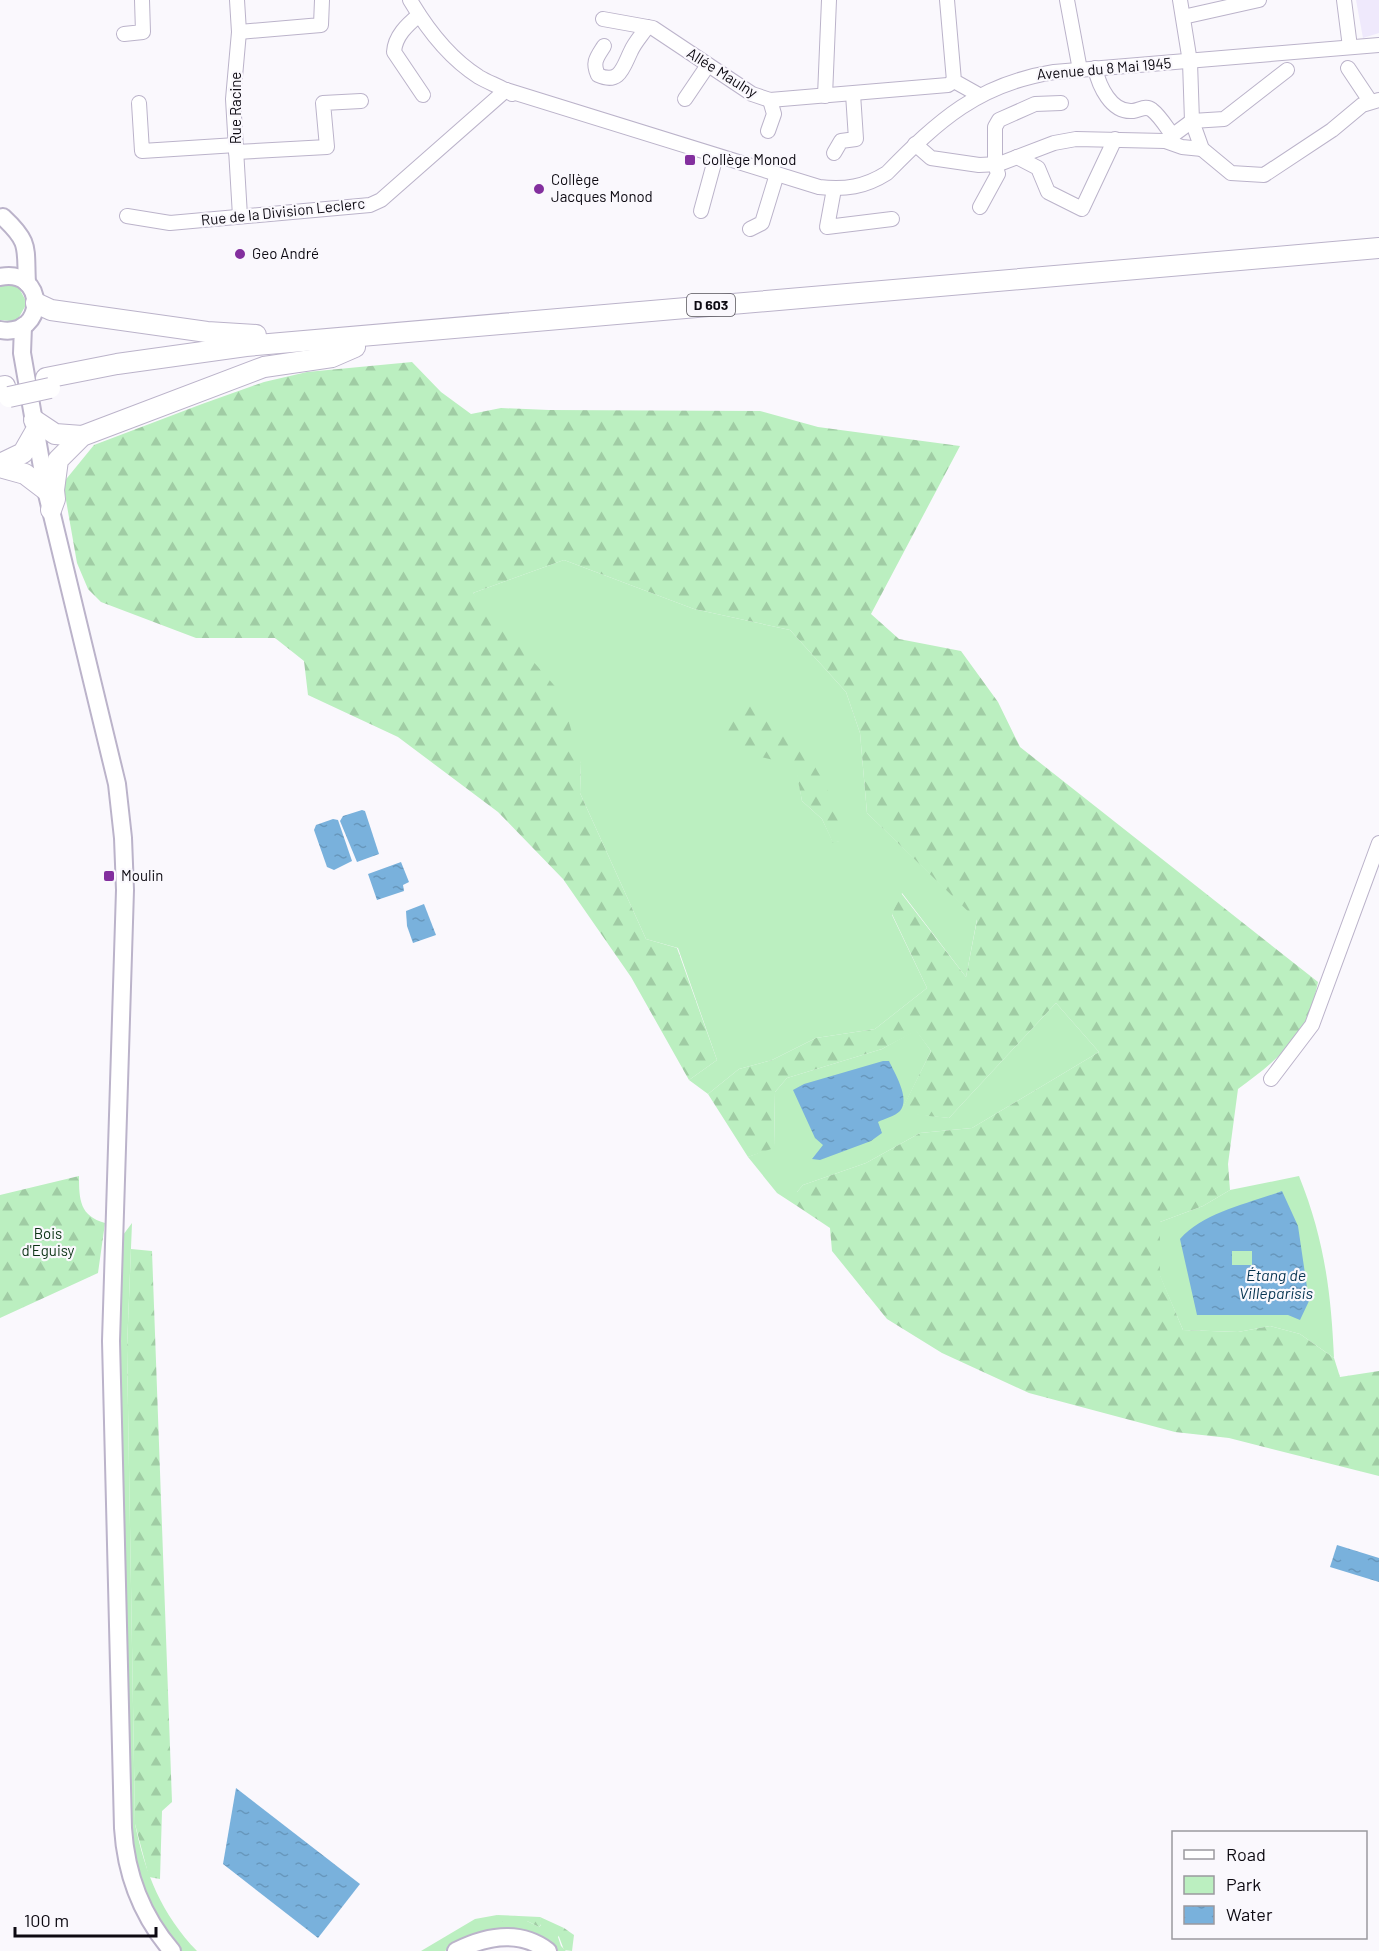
<svg xmlns="http://www.w3.org/2000/svg" width="1379" height="1951" font-family="Barlow,sans-serif">
<defs>
<pattern id="forest-firs" width="22" height="20" patternUnits="userSpaceOnUse" patternTransform="scale(1.5)"><rect width="22" height="20" fill="#bbefc0"/><path d="M5 1l3.5 6h-7zM16 11l3.5 6h-7z" fill="#a0cca4"/></pattern>
<pattern id="water-ripples" width="26" height="14" patternUnits="userSpaceOnUse" patternTransform="scale(1.5)"><rect width="26" height="14" fill="#79b1dc"/><path d="M2 4q2-2 4 0t4 0M15 11q2-2 4 0t4 0" fill="none" stroke="#6797bc"/></pattern>
</defs>
<rect width="100%" height="100%" fill="#faf8fd"/>
<path fill="#efe9fc" d="M1356 0H1379V33L1363 38Z"/>
<g fill="#bbefc0" fill-rule="evenodd">
<path d="M8 284 19 288 27 303 18 319 12 321 0 320V286Z"/>
<path d="M564 560 694 609 790 630 846 692 860 733 867 813 977 919 966 977 902 893 892 915 927 988 875 1029 816 1038 772 1060 739 1069 708 1094 689 1080 717 1060 678 948 646 939 580 793 581 763 473 593ZM796 765 839 841 833 842 822 819 802 801Z"/>
<path d="M1056 1003 1099 1052 972 1128 920 1133 866 1163 803 1185 797 1192V1206L777 1193 748 1157 774 1147 775 1092 787 1078 882 1049 916 1030 931 1051 901 1112 949 1118Z"/>
<path d="M1299 1176C1324 1238 1331 1291 1334 1358L1300 1334 1270 1326 1238 1332 1183 1330 1160 1276V1222L1203 1206 1230 1190Z"/>
<path d="M132 1223 127 1348 135 1824C145 1873 162 1915 197 1951H180L164 1933 133 1866 122 1627 120 1342 123 1235Z"/>
<path d="M497 1915 504 1921H527L539 1927 541 1925 540 1917 564 1928 558 1937 561 1946 566 1951H558L546 1942 454 1945 445 1951H421L475 1919Z"/>
</g>
<g fill="url(#forest-firs)">
<path d="M412 362 441 392 471 414 501 408 549 410 760 411 818 427 960 446 871 614 899 639 961 651 998 702 1020 747 1318 982C1316 991 1314 1001 1311 1010 1301 1042 1264 1070 1238 1089L1228 1164 1230 1190 1203 1206 1160 1222V1275L1183 1330 1238 1332 1270 1326 1300 1334 1334 1358 1340 1377 1379 1371V1476L1229 1438 1175 1432 1029 1393 942 1353 887 1319 832 1251 830 1228 797 1206V1192L803 1185 866 1163 920 1133 972 1128 1099 1052 1056 1003 949 1118 900 1113 931 1051 916 1031 882 1049 787 1078 775 1092 774 1148 748 1157 708 1094 739 1069 772 1060 816 1038 875 1029 927 988 892 914 901 893 966 977 977 920 867 813 860 733 846 692 790 630 694 609 564 560 473 593 560 692 581 763 580 793 646 939 677 948 717 1060 689 1080 631 977 563 879 498 812 398 737 308 695 304 661 275 638H196L101 602 88 589 77 563 63 483 94 445 202 404 264 382 307 372Z"/>
<path d="M748 700C760 710 775 718 786 729 810 753 843 807 840 841L833 843 822 819 802 801 795 765 752 755 728 735 727 716Z"/>
<path d="M79 1176C79 1200 80 1216 105 1223L98 1273 0 1318V1195Z"/>
<path d="M131 1249 152 1251 172 1802 162 1811 160 1879 149 1877 135 1824 127 1348Z"/>
<path d="M497 1915 540 1917 542 1923 539 1927 527 1921 500 1922Z"/>
<path d="M564 1928 574 1935 572 1951 564 1950 558 1934Z"/>
</g>
<g fill="url(#water-ripples)" fill-rule="evenodd">
<path d="M362 810 365 811 379 854 357 862 340 821 343 816Z"/>
<path d="M333 819 338 820 352 861 334 870 327 867 314 830 316 825Z"/>
<path d="M401 862 409 882 403 885 404 891 377 900 368 874Z"/>
<path d="M424 904 436 935 413 943 407 926 406 911Z"/>
<path d="M883 1061H889C894 1072 911 1099 900 1111 895 1116 884 1119 878 1122L882 1133 871 1141 820 1160 812 1159 823 1145 815 1138 793 1090 804 1084Z"/>
<path d="M1282 1191 1298 1226 1309 1301 1300 1320 1288 1315H1197L1180 1239C1204 1212 1248 1204 1282 1191ZM1252 1251V1265H1232V1251Z"/>
<path d="M1337 1545 1379 1558V1582L1330 1567Z"/>
<path d="M236 1788 360 1884 318 1938 223 1864Z"/>
</g>
<g fill="none" stroke-linecap="round" stroke-linejoin="round">
<defs>
<g id="minor">
<path d="M237 0 239 32 233 99 240 216"/>
<path d="M410 0C427 29 449 58 479 77 489 83 502 87 512 94"/>
<path d="M947 0 954 81 979 95"/>
<path d="M1067 0 1080 70"/>
<path d="M1180 0 1190 62 1192 121 1202 149 1231 173 1264 175 1332 130 1362 105 1379 100"/>
<path d="M1344 0 1350 47"/>
<path d="M419 15C407 25 395 36 394 52L423 95"/>
<path d="M1183 17 1259 0"/>
<path d="M603 19 653 28 752 94 770 100 948 85 954 81"/>
<path d="M239 32 321 25 322 0"/>
<path d="M124 34 143 32 142 0"/>
<path d="M604 46C597 57 592 62 598 75 620 85 623 67 631 51 635 42 642 35 647 27"/>
<path d="M1095 68C1099 86 1111 113 1133 111 1140 110 1146 105 1152 110 1160 116 1167 128 1173 136"/>
<path d="M1348 68 1370 101"/>
<path d="M506 90 819 187C845 190 865 187 887 173 939 120 978 84 1054 72L1379 45"/>
<path d="M825 96 829 0"/>
<path d="M685 99 708 65"/>
<path d="M139 103 142 151 236 145"/>
<path d="M768 131 774 114 770 100"/>
<path d="M1165 141 1192 121 1224 119 1287 70"/>
<path d="M915 144 931 158 979 165 999 164 1054 143 1076 139 1165 141 1182 147 1202 149"/>
<path d="M236 152 327 147 323 103 361 101"/>
<path d="M834 153 841 141 856 139 853 94"/>
<path d="M1017 157 1038 168 1048 192 1082 209 1115 139"/>
<path d="M834 189 827 227 892 219"/>
<path d="M980 207 998 174 995 164V127L999 120 1035 104 1061 103"/>
<path d="M701 211 716 156"/>
<path d="M127 216 170 223 370 205 381 200 506 90"/>
<path d="M750 229 762 223 777 174"/>
<path d="M1271 1079 1312 1025 1379 843"/>
</g>
<g id="major">
<path d="M3 217C31 243 25 248 27 283"/>
<path d="M0 277C46 267 48 338 0 330"/>
<path d="M23 326 22 353 46 490 117 784 123 838 125 890 111 1341 123 1828C126 1875 141 1915 172 1951"/>
<path d="M456 1951C486 1936 519 1929 548 1951"/>
</g>
<g id="highway">
<path d="M36 303 51 310 207 332 256 335"/>
<path d="M46 378 117 364 246 346 1379 248"/>
<path d="M0 387 5 386"/>
<path d="M34 420 55 434 82 436"/>
<path d="M0 464 23 453 35 432"/>
<path d="M0 467 25 474 46 490"/>
<path d="M51 510 55 499 54 490 58 460 82 436 264 367 332 357 355 347"/>
</g>
</defs>
<use href="#minor" stroke="#bbb3ca" stroke-width="16"/>
<use href="#major" stroke="#bbb3ca" stroke-width="20"/>
<use href="#highway" stroke="#bbb3ca" stroke-width="22"/>
<use href="#minor" stroke="#fff" stroke-width="14"/>
<use href="#major" stroke="#fff" stroke-width="16"/>
<use href="#highway" stroke="#fff" stroke-width="20"/>
<defs>
<path id="highway-bridge" d="M9 397 50 388"/>
</defs>
<use href="#highway-bridge" stroke="#bbb3ca" stroke-width="22" stroke-linecap="butt"/>
<use href="#highway-bridge" stroke="#fff" stroke-width="20"/>
</g>
<g fill="#832f9e" stroke="#faf8fd" stroke-width="2">
<rect x="684" y="154" width="12" height="12" rx="3"/>
<circle cx="539" cy="189" r="6"/>
<circle cx="240" cy="254" r="6"/>
<rect x="103" y="870" width="12" height="12" rx="3"/>
</g>
<g text-anchor="middle" stroke-width="4.5" stroke-linejoin="round" paint-order="stroke">
<rect fill="#faf8fd" stroke="#545158" stroke-width="1.5" x="687" y="294" width="48" height="22" rx="4.5"/>
<g font-size="14" font-weight="bold" fill="#0d0a12">
<text x="711" y="310">D 603</text>
</g>
<g font-size="15" fill="#0d0a12" stroke="#faf8fd">
<text transform="translate(1104 69) rotate(-5)" y="5">Avenue du 8 Mai 1945</text>
<text transform="translate(722 73) rotate(32)" y="5">Allée Maulny</text>
<text transform="translate(236 108) rotate(-90)" y="5">Rue Racine</text>
<text transform="translate(283 212) rotate(-6)" y="5">Rue de la Division Leclerc</text>
</g>
<g font-size="15" fill="#0d0a12" stroke="#faf8fd" text-anchor="start">
<text x="702" y="165">Collège Monod</text>
<text x="551" y="185">Collège<tspan x="551" dy="17">Jacques Monod</tspan></text>
<text x="252" y="259">Geo André</text>
<text x="121" y="881">Moulin</text>
</g>
<g font-size="15" fill="#0b3214" stroke="#faf8fd">
<text x="48" y="1239">Bois<tspan x="48" dy="17">d'Eguisy</tspan></text>
</g>
<g font-size="16" font-style="italic" fill="#063451" stroke="#faf8fd">
<text x="1276" y="1281">Étang de<tspan x="1276" dy="18">Villeparisis</tspan></text>
</g>
</g>
<rect x="1172" y="1831" width="195" height="108" fill="#faf8fd" stroke="#9b999f" stroke-width="1.5"/>
<rect x="1184" y="1850" width="30" height="9" fill="#ffffff" stroke="#9b999f" stroke-width="1.5"/>
<text x="1226" y="1861" font-size="18" fill="#0d0a12">Road</text>
<rect x="1184" y="1876" width="30" height="18" fill="#bbefc0" stroke="#9b999f" stroke-width="1.5"/>
<text x="1226" y="1891" font-size="18" fill="#0d0a12">Park</text>
<rect x="1184" y="1906" width="30" height="18" fill="url(#water-ripples)" stroke="#9b999f" stroke-width="1.5"/>
<text x="1226" y="1921" font-size="18" fill="#0d0a12">Water</text>
<path d="M15 1927v9h141v-9" fill="none" stroke="#0d0a12" stroke-width="3"/>
<text x="24" y="1927" font-size="18" fill="#0d0a12" stroke="#faf8fd" stroke-width="4.5" paint-order="stroke">100 m</text>
</svg>
